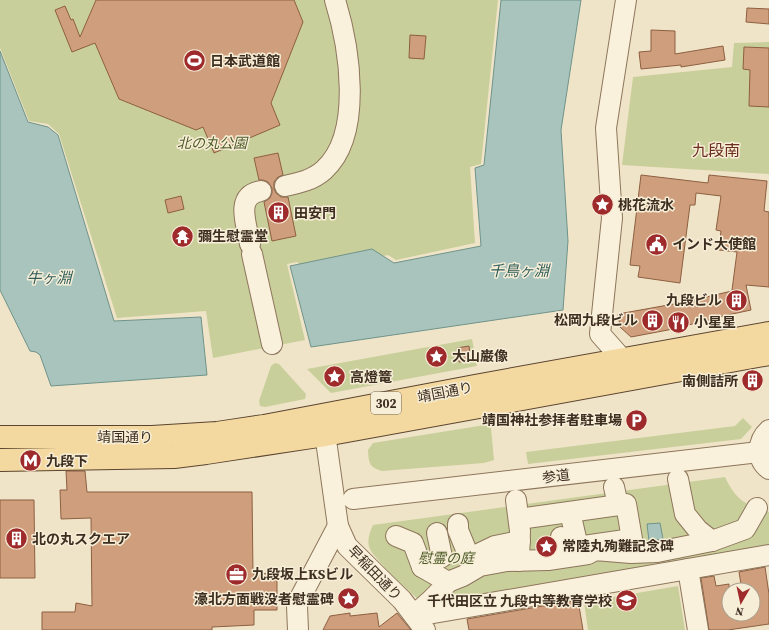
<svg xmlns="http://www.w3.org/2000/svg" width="769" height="630" font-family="'Source Serif 4','Noto Sans JP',serif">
<rect width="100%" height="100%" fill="#f0e4c8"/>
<g fill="#c9cf9b">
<path d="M0 0H498L481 164 470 167 475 243 396 260 388 255 306 271 297 262 287 264 305 340 213 358 206 311 117 318 59 134 48 124 29 121 0 48Z"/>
<path d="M769 42V174L622 165 633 77 732 67 734 43Z"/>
<path d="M472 339 477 366 331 393 307 369Z"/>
<path d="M275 363 279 364 306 394 305 399 265 407 260 406 259 401 271 366Z"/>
<path d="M743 418 752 427 741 439 528 464 526 452 735 426Z"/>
<path d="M485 425 491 428 494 460 484 463 382 471C368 467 369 462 368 450L373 443Z"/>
<path d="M725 477C736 500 745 505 769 512V548L435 604C430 602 422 601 417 598 408 591 374 558 370 549 366 541 370 532 373 525Z"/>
<path d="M678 586 685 630H588L584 602Z"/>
</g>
<g fill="#a9c4bc" stroke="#6f938a">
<path d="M501 0H581L561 130 568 241 563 310 311 347 290 266 372 249 394 263 481 246 475 168 484 165Z"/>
<path d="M0 51 28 122 48 127 58 135 114 321 201 317 207 375 51 386 40 355 36 352 30 351 0 290Z"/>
<path d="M660 523 663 539 649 541 647 524Z"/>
</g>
<g fill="#cf9f7d" stroke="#8d5f41">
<path d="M96 0H294L303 22 271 103 280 125 214 153 203 127 196 130 119 99 95 43 72 52 55 10 65 6 71 20 73 19 80 37Z"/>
<path d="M747 8 769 9V24L746 22Z"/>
<path d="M651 30 675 31V54L723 46 725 60 681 67V65L641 69 639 52 651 51Z"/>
<path d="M410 35 426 36 424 59 409 58Z"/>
<path d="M744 47 769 48V107L749 106 750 70 743 69Z"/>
<path d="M278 153 283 175 278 177 274 182V189L276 193 281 197H288L296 236 272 241 264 202 270 198 272 193V188L268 182 263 180H259L254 158Z"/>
<path d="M641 175 708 183 709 175 767 181 764 211 769 212V287L746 285 751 310 709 319V320L688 325 689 326 631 337 620 327 618 314 685 302 736 290H732L737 252 719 250 721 231 716 230 721 196 696 193 695 205H690L680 283 638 277 640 266 630 265Z"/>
<path d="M181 196 184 209 168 213 165 200Z"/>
<path d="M469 346 471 361 459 362 457 348Z"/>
<path d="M66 471H85L87 492H252L253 574 277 573V610H254V625L212 627V630H42V612H75L76 603 92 606 91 518 61 519 60 490H67Z"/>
<path d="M0 500H34L35 578H0Z"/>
<path d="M765 567 769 594V624L728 630H709L701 578 714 576 716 586 729 584V614H753V590H742L739 572Z"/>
<path d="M578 600 583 630H469L467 619Z"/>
<path d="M350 613V616L377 613 379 627 397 613 411 630H323L330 616Z"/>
</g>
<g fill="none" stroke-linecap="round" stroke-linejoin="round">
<defs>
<g id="minor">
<path d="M285 186C299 183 313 180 324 170 364 134 349 45 335 0"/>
<path d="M250 244C247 225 234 196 261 191"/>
<path d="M252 254 272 344"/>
<path d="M623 360 600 334 612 218 606 128 626 0"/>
<path d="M323 419 338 526 347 546 402 600 425 630"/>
<path d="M769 430C757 441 756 459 769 469"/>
<path d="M678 479 685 514 698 530 712 541"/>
<path d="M614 487 618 505"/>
<path d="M353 499 759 452"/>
<path d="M516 500 520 531 519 561"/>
<path d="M570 512 578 547"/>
<path d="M519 519 626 504 632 539 563 549 561 537"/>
<path d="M458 524V530L474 569"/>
<path d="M396 536 413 543 422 567 448 582C438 594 427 605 414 614"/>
<path d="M470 558 495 546 520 541"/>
<path d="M422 567 442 557 437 533"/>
<path d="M688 569 698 630"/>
<path d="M448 582 463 576 480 566 507 561 548 560 588 554 595 550 631 553 657 552 712 541 745 529 757 508"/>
<path d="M416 616 769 555"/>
<path d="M298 630 297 606 299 600 338 526"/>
</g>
<g id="major">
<path d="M0 437H152L217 433 264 426 475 386 769 333"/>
<path d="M0 460 174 457 206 453 325 435 769 354"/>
</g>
</defs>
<use href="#minor" stroke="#8d765c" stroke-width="22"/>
<use href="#major" stroke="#5b4430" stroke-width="24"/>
<use href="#minor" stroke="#faf1dc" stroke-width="20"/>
<use href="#major" stroke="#f3d9a0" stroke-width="22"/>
</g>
<defs>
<symbol id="stadium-disc" viewBox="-11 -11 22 22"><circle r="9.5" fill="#9e2a2b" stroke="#f7eed8"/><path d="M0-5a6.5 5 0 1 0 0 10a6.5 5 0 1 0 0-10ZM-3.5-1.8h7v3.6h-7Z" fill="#fff"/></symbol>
<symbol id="sight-disc" viewBox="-11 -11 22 22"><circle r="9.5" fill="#9e2a2b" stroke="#f7eed8"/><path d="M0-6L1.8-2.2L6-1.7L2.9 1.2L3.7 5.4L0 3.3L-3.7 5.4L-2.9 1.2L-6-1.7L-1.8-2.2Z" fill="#fff"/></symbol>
<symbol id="building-disc" viewBox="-11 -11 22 22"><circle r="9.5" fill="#9e2a2b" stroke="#f7eed8"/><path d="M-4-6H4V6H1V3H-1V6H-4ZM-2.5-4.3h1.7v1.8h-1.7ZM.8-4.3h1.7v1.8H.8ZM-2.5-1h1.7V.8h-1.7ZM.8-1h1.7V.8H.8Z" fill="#fff"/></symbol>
<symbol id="temple-disc" viewBox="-11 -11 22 22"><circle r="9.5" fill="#9e2a2b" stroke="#f7eed8"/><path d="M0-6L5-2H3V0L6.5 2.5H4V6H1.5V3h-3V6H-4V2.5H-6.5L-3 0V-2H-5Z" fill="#fff"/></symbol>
<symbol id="civic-disc" viewBox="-11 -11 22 22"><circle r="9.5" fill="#9e2a2b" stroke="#f7eed8"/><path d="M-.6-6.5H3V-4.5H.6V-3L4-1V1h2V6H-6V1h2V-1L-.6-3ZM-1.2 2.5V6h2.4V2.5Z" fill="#fff"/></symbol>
<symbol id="restaurant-disc" viewBox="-11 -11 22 22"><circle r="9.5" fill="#9e2a2b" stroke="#f7eed8"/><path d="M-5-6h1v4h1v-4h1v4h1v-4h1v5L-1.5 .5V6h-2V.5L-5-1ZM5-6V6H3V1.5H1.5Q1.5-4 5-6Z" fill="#fff"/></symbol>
<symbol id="parking-disc" viewBox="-11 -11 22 22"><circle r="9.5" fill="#9e2a2b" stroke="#f7eed8"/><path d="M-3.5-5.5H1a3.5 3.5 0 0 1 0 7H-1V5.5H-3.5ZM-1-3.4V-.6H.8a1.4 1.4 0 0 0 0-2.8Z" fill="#fff"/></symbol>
<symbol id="metro-disc" viewBox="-11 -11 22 22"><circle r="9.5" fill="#9e2a2b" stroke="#f7eed8"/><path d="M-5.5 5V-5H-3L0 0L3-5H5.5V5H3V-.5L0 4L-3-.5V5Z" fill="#fff"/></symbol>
<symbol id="office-disc" viewBox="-11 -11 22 22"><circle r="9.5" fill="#9e2a2b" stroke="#f7eed8"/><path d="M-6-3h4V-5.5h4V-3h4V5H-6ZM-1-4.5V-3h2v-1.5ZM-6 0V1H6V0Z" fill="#fff"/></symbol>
<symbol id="school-disc" viewBox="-11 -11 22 22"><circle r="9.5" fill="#9e2a2b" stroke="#f7eed8"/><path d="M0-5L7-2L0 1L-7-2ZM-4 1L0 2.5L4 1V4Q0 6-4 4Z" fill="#fff"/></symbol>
</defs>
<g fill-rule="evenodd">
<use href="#stadium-disc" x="182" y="48" width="25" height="25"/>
<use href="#sight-disc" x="590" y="192" width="25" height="25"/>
<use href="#building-disc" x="266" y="200" width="25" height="25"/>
<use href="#temple-disc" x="170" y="224" width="25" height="25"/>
<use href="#civic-disc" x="644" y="232" width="25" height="25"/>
<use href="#building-disc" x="724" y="288" width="25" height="25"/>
<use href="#building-disc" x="640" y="308" width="25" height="25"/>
<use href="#restaurant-disc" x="666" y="310" width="25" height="25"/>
<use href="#sight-disc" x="424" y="344" width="25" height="25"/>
<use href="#sight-disc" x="322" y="364" width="25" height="25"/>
<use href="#building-disc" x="740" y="368" width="25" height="25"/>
<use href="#parking-disc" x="624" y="408" width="25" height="25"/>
<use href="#metro-disc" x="18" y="448" width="25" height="25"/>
<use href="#building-disc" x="4" y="526" width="25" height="25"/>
<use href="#sight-disc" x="534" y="534" width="25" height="25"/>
<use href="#office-disc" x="224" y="562" width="25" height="25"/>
<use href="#sight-disc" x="336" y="586" width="25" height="25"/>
<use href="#school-disc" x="614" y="588" width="25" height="25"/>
</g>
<g text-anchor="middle" stroke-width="3" stroke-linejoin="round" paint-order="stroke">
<rect fill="#f7eed8" stroke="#756857" stroke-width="1" x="371" y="392" width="30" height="22" rx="3"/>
<g font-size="13" font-weight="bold" fill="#3d2e20">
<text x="386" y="408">302</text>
</g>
<g font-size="14" font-weight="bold" fill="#3d2e20" stroke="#f7eed8" text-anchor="start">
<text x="210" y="66">日本武道館</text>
<text x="618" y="210">桃花流水</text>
<text x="294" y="218">田安門</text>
<text x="198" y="241">彌生慰霊堂</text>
<text x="672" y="249">インド大使館</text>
<text x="722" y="305" text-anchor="end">九段ビル</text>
<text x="638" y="325" text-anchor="end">松岡九段ビル</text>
<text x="694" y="327">小星星</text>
<text x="452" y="361">大山巌像</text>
<text x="350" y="382">高燈篭</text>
<text x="738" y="386" text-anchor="end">南側詰所</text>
<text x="622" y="425" text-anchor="end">靖国神社参拝者駐車場</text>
<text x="46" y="466">九段下</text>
<text x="32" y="544">北の丸スクエア</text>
<text x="562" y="551">常陸丸殉難記念碑</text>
<text x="252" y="579">九段坂上KSビル</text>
<text x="334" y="604" text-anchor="end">濠北方面戦没者慰霊碑</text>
<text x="612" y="606" text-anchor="end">千代田区立 九段中等教育学校</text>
</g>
<g font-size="14" font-style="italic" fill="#4d5a26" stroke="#f7eed8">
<text x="212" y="148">北の丸公園</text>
<text x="446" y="563">慰霊の庭</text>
</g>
<g font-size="14" fill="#3d2e20" stroke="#f7eed8">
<text transform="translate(445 392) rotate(-11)" y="5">靖国通り</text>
<text x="125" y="442">靖国通り</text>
<text transform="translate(556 476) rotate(-7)" y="5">参道</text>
<text transform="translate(375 573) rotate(46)" y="5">早稲田通り</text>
</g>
<g font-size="15" font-style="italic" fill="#2f5d5a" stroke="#f7eed8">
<text x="519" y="276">千鳥ヶ淵</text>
<text x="49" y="283">牛ヶ淵</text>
</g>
<g font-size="16" fill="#6b2e1e" stroke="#f7eed8">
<text x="716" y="156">九段南</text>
</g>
</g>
<g transform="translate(741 602) rotate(189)"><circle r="19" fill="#f7eed8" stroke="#ada18e"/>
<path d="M0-3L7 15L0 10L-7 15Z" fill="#9e2a2b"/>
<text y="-6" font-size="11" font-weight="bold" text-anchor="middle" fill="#3d2e20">N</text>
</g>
</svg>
